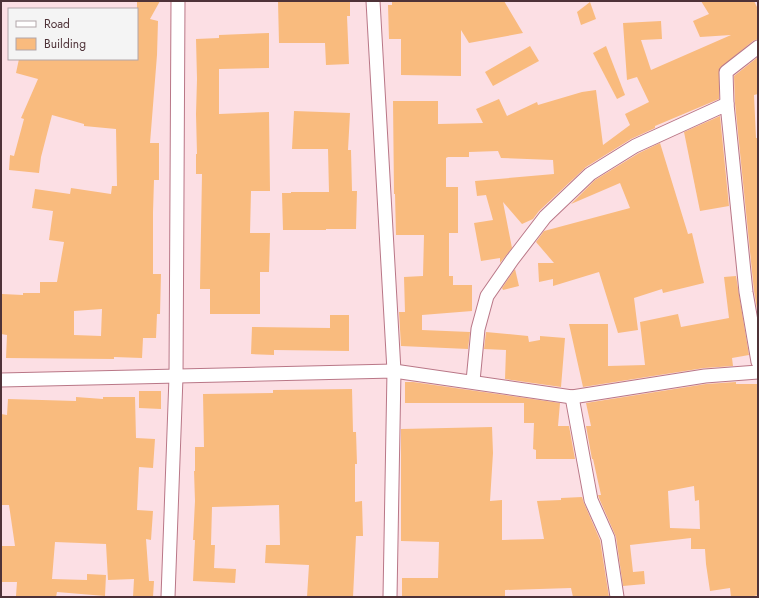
<svg xmlns="http://www.w3.org/2000/svg" width="759" height="598" font-family="Jost,sans-serif">
<rect width="100%" height="100%" fill="#fcdfe4"/>
<g fill="#f9bb7e" fill-rule="evenodd">
<path d="M137 1H160L150 19 158 21 157 55 150 143H159V180H154L153 212V274H161L160 314H157L156 338H143L142 358 114 357V359L6 358 7 335 1 334 2 294 23 295V293H40V282H57L64 242 49 240 53 211 32 208 35 189 70 194 71 188 111 194 112 186H117L116 129 84 126V124L52 115 41 157 39 173 9 170 10 155 14 156 24 119 21 118 38 79 16 73 19 59H137ZM102 309 101 336 74 335V311Z"/>
<path d="M278 1H350V16H347L349 64 326 65 325 43H279Z"/>
<path d="M392 1H504L523 33 469 43 461 30V76L401 75V39H389L388 5H392Z"/>
<path d="M701 1H754L758 9V39L753 41 719 69V99L655 126V128L631 139 586 167 539 211 533 219 522 224 503 202 512 248 500 263V258L481 261 474 223 493 220 486 195 477 196 475 181 554 174 553 160 501 158 498 151 469 152V157H448L446 158V187H458V233H449V276H453V285H472V311L422 315V330L470 332 468 349 401 346 399 312H405L404 277 423 276 424 235H396L395 194H394L393 101H438V124L483 123 476 109 499 99 507 116 537 102 538 105 582 92 596 90 603 145 630 125 625 114 649 102 637 77 627 80 623 23 661 21 662 39 641 40 651 70 731 35 700 37 693 21 709 14Z"/>
<path d="M590 2 596 19 581 25 577 12Z"/>
<path d="M269 33V68L219 69V114L269 112 270 191H251L250 233H270L269 272H260V314H210V289H200L202 174H196V154H197L196 114 197 79 196 39 219 38V35Z"/>
<path d="M530 46 539 61 493 86 485 72Z"/>
<path d="M606 46 625 95 617 99 593 53Z"/>
<path d="M758 57V94L754 95 756 138H758V315L754 291 735 103 734 76Z"/>
<path d="M294 111 350 113 348 150H351L352 191H357L356 229H326V230H283L282 193H291V192H329L328 149H292Z"/>
<path d="M720 116 729 206 700 211 684 132Z"/>
<path d="M660 143 688 234 692 233 704 283 663 293 662 289 634 298 638 330 618 333 599 272 553 286V279L539 282 538 263H554L536 242 544 231 630 208 620 183 571 204 595 180 639 153Z"/>
<path d="M515 269 519 286 503 290 502 288Z"/>
<path d="M736 276 749 355 732 358 733 366 704 368 583 387 569 324H608V366L645 365 640 322 678 314 681 327 729 318 724 277Z"/>
<path d="M330 315H349V351L274 350V355L251 354 252 327 330 328Z"/>
<path d="M486 332 528 336 529 342 540 340V336L565 338 561 387 505 379 506 350 484 349Z"/>
<path d="M405 382H413L560 403 558 426H569L575 459H536V450L533 449 534 423H524V403H405Z"/>
<path d="M736 382V384H758V595L750 597H731L730 588 710 591 706 564 705 549H691V538L630 545 633 572 644 571 645 584 623 586 616 537 599 498 598 495H601L593 459H592L586 426H591L586 403 706 384ZM694 486 695 501 699 500 700 529 670 528 668 491Z"/>
<path d="M352 389 353 432H356L357 464H355V502L362 501 363 536H356L353 597H307L309 565 265 563 266 545H280L279 505 212 507 211 545H215L214 568 236 569 235 583 193 581 195 540H193L195 501 194 471H195V447H204L203 394 273 393V390Z"/>
<path d="M139 391H161V409L139 408Z"/>
<path d="M76 397 103 399V397H135L136 438 155 439 153 468 139 467 137 510 153 511 151 540 146 539 149 581H154L153 597H133L134 579 108 580 106 544 55 542 52 579 87 580V574L106 575 105 596 57 592 56 597 16 596 17 582H1V546H15L9 505H1V414L7 415 8 399 76 401Z"/>
<path d="M492 427 493 453 490 501 502 500V540L544 539 537 501 561 500V498L582 497 584 503 600 540 609 597H573L571 588 505 590V597H402V578H438L439 542 401 541V429Z"/>
</g>
<g fill="none" stroke-linecap="round" stroke-linejoin="round">
<defs>
<g id="street">
<path d="M373 1 394 371 390 597"/>
<path d="M727 104 726 72 758 47"/>
<path d="M1 380 394 371 572 397 705 376 758 372"/>
<path d="M473 381 478 329 487 296 512 260 545 217 590 174 635 146 727 104 746 292 758 362"/>
<path d="M572 397 591 500 608 538 617 597"/>
<path d="M168 597 176 377 178 1"/>
</g>
</defs>
<use href="#street" stroke="#b97787" stroke-width="15"/>
<use href="#street" stroke="#fff" stroke-width="13"/>
</g>
<rect width="759" height="598" fill="none" stroke="#4e3238" stroke-width="4"/>
<rect x="8" y="8" width="130" height="52" fill="#f4f4f4" stroke="#b2a6a9"/>
<rect x="16" y="21" width="20" height="6" fill="#ffffff" stroke="#b2a6a9"/>
<text x="44" y="28" font-size="12" fill="#4e3238">Road</text>
<rect x="16" y="38" width="20" height="12" fill="#f9bb7e" stroke="#b2a6a9"/>
<text x="44" y="48" font-size="12" fill="#4e3238">Building</text>
</svg>
